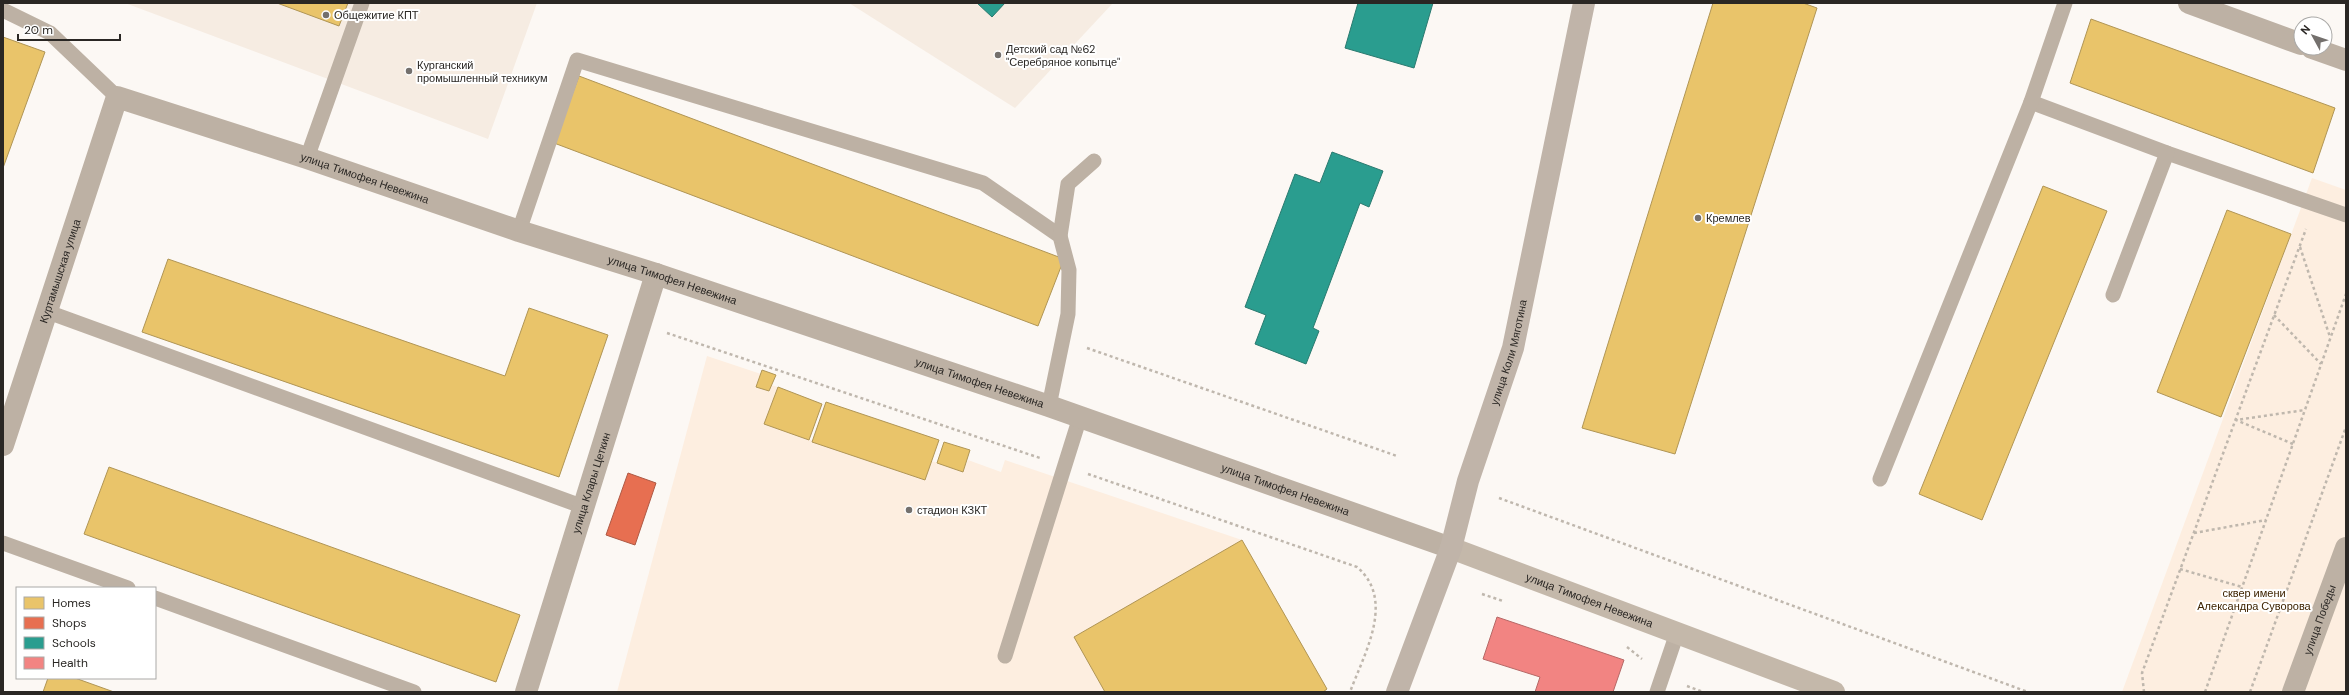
<svg xmlns="http://www.w3.org/2000/svg" width="2349" height="695" font-family="'DM Sans',sans-serif">
<rect width="100%" height="100%" fill="#fcf8f4"/>
<g fill="#f6ece2">
<path d="M125 3H537L488 139Z"/>
<path d="M849 3H1113L1015 108Z"/>
</g>
<g fill="#fdeee0">
<path d="M2312 178 2346 190V692H2122Z"/>
<path d="M707 356 761 374 756 387 769 391 771 385 778 387 765 424 925 480 932 461 963 472 968 460 1001 472 1005 460 1242 540 1327 689 1326 692H617Z"/>
</g>
<g fill="#e9c46a" stroke="#b09555">
<path d="M277 3H348L339 26Z"/>
<path d="M1713 3H1803L1817 8 1675 454 1582 428Z"/>
<path d="M2091 19 2335 108 2313 173 2070 83Z"/>
<path d="M3 37 45 52 3 168Z"/>
<path d="M579 76 1064 259 1038 326 554 143Z"/>
<path d="M2043 186 2107 211 1982 520 1919 494Z"/>
<path d="M2227 210 2291 234 2221 417 2157 392Z"/>
<path d="M168 259 505 376 529 308 608 335 559 477 142 332Z"/>
<path d="M762 370 776 375 769 391 756 387Z"/>
<path d="M778 387 822 404 809 440 764 424Z"/>
<path d="M826 402 939 440 925 480 812 442Z"/>
<path d="M944 442 970 450 963 472 937 463Z"/>
<path d="M109 467 520 615 496 682 84 534Z"/>
<path d="M1242 540 1327 689 1323 692H1105L1074 637Z"/>
<path d="M48 678H75L114 692H43Z"/>
</g>
<path fill="#e76f51" stroke="#ae5944" d="M628 473 656 483 635 545 606 535Z"/>
<g fill="#2a9d8f" stroke="#2a7a6f">
<path d="M977 3H1005L992 17Z"/>
<path d="M1358 3H1433L1414 68 1345 48Z"/>
<path d="M1332 152 1383 171 1369 207 1360 203 1313 328 1319 331 1306 364 1255 344 1266 315 1245 307 1295 174 1320 183Z"/>
</g>
<path fill="#f28482" stroke="#b66866" d="M1497 617 1624 660 1613 692H1535L1540 677 1483 659Z"/>
<g fill="none" stroke-linecap="round" stroke-linejoin="round">
<g stroke="#bfb7ad" stroke-width="2.5" stroke-dasharray="3 3" stroke-linecap="butt">
<path d="M2300 247 2330 337"/>
<path d="M2274 315 2321 364"/>
<path d="M667 333 1040 458"/>
<path d="M1087 348 1397 456"/>
<path d="M2293 444 2236 420 2305 410"/>
<path d="M1088 474 1357 567C1396 600 1364 654 1350 692"/>
<path d="M1499 498 2028 692"/>
<path d="M2194 533 2266 520"/>
<path d="M2180 569 2242 587"/>
<path d="M1482 594 1503 601"/>
<path d="M1627 647 1642 659"/>
<path d="M1687 686 1703 692"/>
<path d="M2144 692 2142 673 2306 229"/>
<path d="M2205 692 2346 294"/>
<path d="M2250 692 2346 427"/>
</g>
<g stroke="#bdb1a4" stroke-width="15">
<path d="M3 10 50 33 117 97"/>
<path d="M2031 102 2167 153 2346 215"/>
<path d="M307 158 362 3"/>
<path d="M519 231 577 60 983 183 1060 236 1069 270 1068 314 1049 406"/>
<path d="M1060 236 1068 184 1094 161"/>
<path d="M2113 295 2167 153"/>
<path d="M48 312 584 507"/>
<path d="M1880 479 2031 102 2065 3"/>
<path d="M3 543 128 588"/>
<path d="M155 598 414 692"/>
<path d="M1005 656 1080 417"/>
<path d="M1657 692 1677 633"/>
</g>
<g stroke="#bdb1a4" stroke-width="22">
<path d="M2189 3 2301 44"/>
<path d="M2312 48 2346 60"/>
<path id="s1" d="M3 445 117 97 307 158 519 231 656 274 1049 406 1451 548"/>
<path id="s2" d="M526 692 656 274"/>
<path id="s3" d="M2293 692 2346 548"/>
</g>
<path stroke="#c4b8aa" stroke-width="22" id="s4" d="M1451 548 1834 692"/>
<path stroke="#c0b4a9" stroke-width="22" id="s5" d="M1397 692 1451 548 1468 481 1513 348 1584 3"/>
</g>
<g fill="#74706d" stroke="#fff" stroke-width="1.5">
<circle cx="326" cy="15" r="4"/>
<circle cx="998" cy="55" r="4"/>
<circle cx="409" cy="71" r="4"/>
<circle cx="1698" cy="218" r="4"/>
<circle cx="909" cy="510" r="4"/>
</g>
<g text-anchor="middle" stroke-width="4" stroke-linejoin="round" paint-order="stroke">
<g font-size="11" fill="#2a2724" stroke="#fff" text-anchor="start">
<text x="334" y="19">Общежитие КПТ</text>
<text x="1006" y="53">Детский сад №62<tspan x="1006" dy="13">"Серебряное копытце"</tspan></text>
<text x="417" y="69">Курганский<tspan x="417" dy="13">промышленный техникум</tspan></text>
<text x="1706" y="222">Кремлев</text>
<text x="917" y="514">стадион КЗКТ</text>
</g>
<g font-size="11" fill="#2a2724" stroke="#fff">
<text dy="4" stroke="none"><textPath href="#s1" startOffset="627">улица Тимофея Невежина</textPath></text>
<text dy="4" stroke="none"><textPath href="#s1" startOffset="183">Куртамышская улица</textPath></text>
<text dy="4" stroke="none"><textPath href="#s1" startOffset="951">улица Тимофея Невежина</textPath></text>
<text dy="4" stroke="none"><textPath href="#s5" startOffset="358">улица Коли Мяготина</textPath></text>
<text dy="4" stroke="none"><textPath href="#s1" startOffset="1275">улица Тимофея Невежина</textPath></text>
<text dy="4" stroke="none"><textPath href="#s2" startOffset="219">улица Клары Цеткин</textPath></text>
<text dy="4" stroke="none"><textPath href="#s1" startOffset="1599">улица Тимофея Невежина</textPath></text>
<text dy="4" stroke="none"><textPath href="#s4" startOffset="148">улица Тимофея Невежина</textPath></text>
<text dy="4" stroke="none"><textPath href="#s3" startOffset="77">улица Победы</textPath></text>
</g>
<g font-size="11" fill="#3e2301" stroke="#fff">
<text x="2254" y="597">сквер имени<tspan x="2254" dy="13">Александра Суворова</tspan></text>
</g>
</g>
<rect width="2349" height="695" fill="none" stroke="#2a2724" stroke-width="8"/>
<rect x="16" y="587" width="140" height="92" fill="#ffffff" stroke="#aaa9a7"/>
<rect x="24" y="597" width="20" height="12" fill="#e9c46a" stroke="#aaa9a7"/>
<text x="52" y="607" font-size="12" fill="#2a2724">Homes</text>
<rect x="24" y="617" width="20" height="12" fill="#e76f51" stroke="#aaa9a7"/>
<text x="52" y="627" font-size="12" fill="#2a2724">Shops</text>
<rect x="24" y="637" width="20" height="12" fill="#2a9d8f" stroke="#aaa9a7"/>
<text x="52" y="647" font-size="12" fill="#2a2724">Schools</text>
<rect x="24" y="657" width="20" height="12" fill="#f28482" stroke="#aaa9a7"/>
<text x="52" y="667" font-size="12" fill="#2a2724">Health</text>
<g transform="translate(2313 36) rotate(310)"><circle r="19" fill="#ffffff" stroke="#aaa9a7"/>
<path d="M0-3L7 15L0 10L-7 15Z" fill="#74706d"/>
<text y="-6" font-size="11" font-weight="bold" text-anchor="middle" fill="#2a2724">N</text>
</g>
<path d="M18 34v6h102v-6" fill="none" stroke="#2a2724" stroke-width="2"/>
<text x="24" y="34" font-size="12" fill="#2a2724" stroke="#ffffff" stroke-width="3" paint-order="stroke">20 m</text>
</svg>
